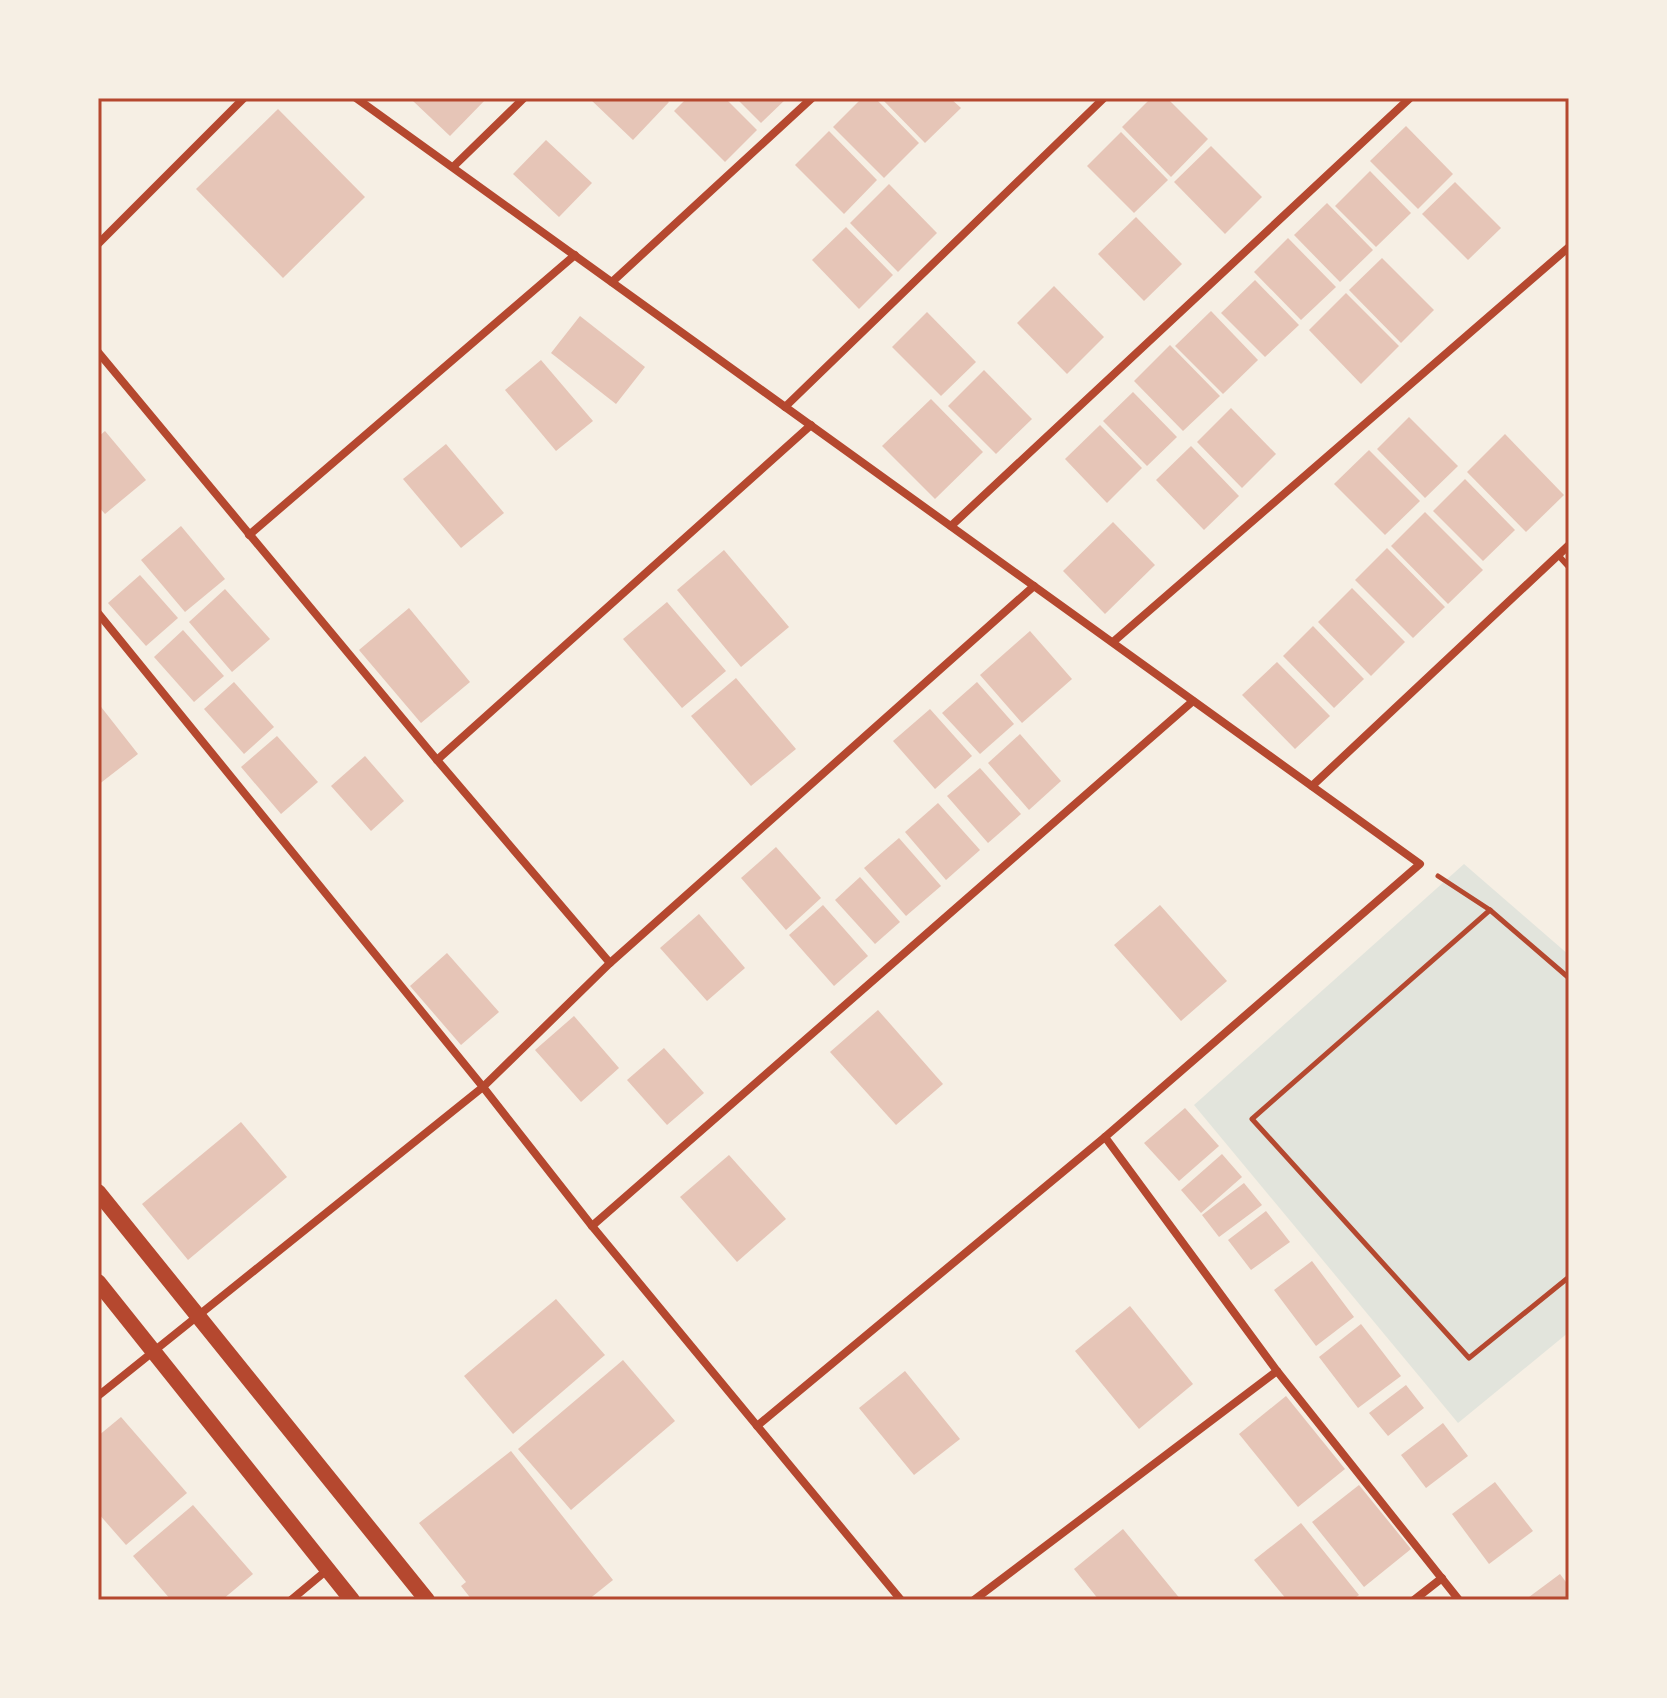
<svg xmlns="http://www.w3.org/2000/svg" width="1667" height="1698" font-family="'Fira Sans',sans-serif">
<rect width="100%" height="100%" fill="#f6efe4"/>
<path fill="#e2e4dc" d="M1464 864 1569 955V1332L1458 1423 1194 1105Z"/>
<g fill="#e6c5b7">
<path d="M416 98H487L450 136 413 101Z"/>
<path d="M589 98H665L669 102 633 140Z"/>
<path d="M687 98H725L757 130 725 162 674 111Z"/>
<path d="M736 98H787L761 123Z"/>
<path d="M862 98H875L919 143 884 178 833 127Z"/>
<path d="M881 98H950L961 108 925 143Z"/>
<path d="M1151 98H1167L1208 139 1171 177 1122 127Z"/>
<path d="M278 109 365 197 283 278 196 189Z"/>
<path d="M1406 126 1453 174 1418 209 1370 161Z"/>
<path d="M829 131 877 180 844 214 795 165Z"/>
<path d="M1121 132 1168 180 1134 213 1087 166Z"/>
<path d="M546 140 592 183 559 217 513 174Z"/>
<path d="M1211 146 1262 197 1225 234 1174 182Z"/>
<path d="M1370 171 1411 213 1376 247 1335 206Z"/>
<path d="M1455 182 1501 228 1468 260 1422 214Z"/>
<path d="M889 184 937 233 898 272 850 223Z"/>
<path d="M1327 203 1373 250 1340 282 1294 235Z"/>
<path d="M1136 217 1182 264 1144 301 1098 254Z"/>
<path d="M846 227 893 275 859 309 812 260Z"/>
<path d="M1288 238 1336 287 1301 320 1254 272Z"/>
<path d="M1382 258 1434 310 1401 343 1349 290Z"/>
<path d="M1255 280 1299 325 1265 357 1221 313Z"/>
<path d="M1054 286 1104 337 1067 374 1017 323Z"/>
<path d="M1346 293 1399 346 1361 384 1309 330Z"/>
<path d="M1211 311 1258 360 1223 394 1175 346Z"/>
<path d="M927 312 976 362 941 396 892 347Z"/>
<path d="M580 316 645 367 616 404 551 353Z"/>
<path d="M1170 345 1220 396 1183 431 1134 381Z"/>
<path d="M541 360 593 421 556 451 505 390Z"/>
<path d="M984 370 1032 419 996 454 948 406Z"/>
<path d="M1133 392 1177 437 1147 466 1103 421Z"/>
<path d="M931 399 983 452 935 499 882 446Z"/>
<path d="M1231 408 1276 454 1242 488 1197 442Z"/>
<path d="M1409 417 1458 466 1425 498 1377 449Z"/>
<path d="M1100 425 1142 468 1107 503 1065 459Z"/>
<path d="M105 431 146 480 105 514 98 506V437Z"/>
<path d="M1505 434 1564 495 1526 532 1467 472Z"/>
<path d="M446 444 504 513 461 548 403 479Z"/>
<path d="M1191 446 1239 496 1204 530 1156 480Z"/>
<path d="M1369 450 1420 501 1385 535 1334 484Z"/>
<path d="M1465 479 1515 530 1483 561 1433 511Z"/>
<path d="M1425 512 1483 570 1448 604 1391 546Z"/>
<path d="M1113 522 1155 565 1105 614 1063 571Z"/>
<path d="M181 526 225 579 185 612 141 560Z"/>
<path d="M1387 548 1445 607 1413 638 1355 580Z"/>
<path d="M724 550 789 627 741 667 677 590Z"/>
<path d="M140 575 178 618 146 646 108 603Z"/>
<path d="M1352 588 1405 642 1371 676 1318 622Z"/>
<path d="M225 589 270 639 232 672 189 622Z"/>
<path d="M667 602 726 671 682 708 623 639Z"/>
<path d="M409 608 470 682 421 723 359 650Z"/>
<path d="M1313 626 1364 679 1334 708 1283 656Z"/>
<path d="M183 630 224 676 194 702 154 657Z"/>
<path d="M1030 631 1072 679 1022 723 980 675Z"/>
<path d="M1277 662 1330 716 1295 749 1242 695Z"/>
<path d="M736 678 796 749 751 786 691 716Z"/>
<path d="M234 682 274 727 244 754 204 709Z"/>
<path d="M977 682 1014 724 980 754 942 713Z"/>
<path d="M98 703 138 754 98 785Z"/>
<path d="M930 709 972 756 935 789 893 741Z"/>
<path d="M1020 734 1061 781 1029 810 988 763Z"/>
<path d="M277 736 318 782 281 814 241 767Z"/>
<path d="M365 756 404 801 371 831 331 786Z"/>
<path d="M980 768 1021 814 988 843 947 796Z"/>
<path d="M938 803 980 850 946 880 905 832Z"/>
<path d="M899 838 941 886 906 916 864 868Z"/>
<path d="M776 847 821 898 786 930 741 878Z"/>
<path d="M860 877 900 922 875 944 835 900Z"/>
<path d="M823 905 868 956 834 986 789 935Z"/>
<path d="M1160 905 1227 981 1181 1021 1114 945Z"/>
<path d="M699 914 745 968 707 1001 660 948Z"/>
<path d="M447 953 499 1012 461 1045 410 986Z"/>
<path d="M878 1010 943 1084 896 1125 830 1052Z"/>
<path d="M574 1016 619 1068 581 1102 535 1050Z"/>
<path d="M664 1048 704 1093 667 1125 627 1080Z"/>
<path d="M1185 1108 1219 1146 1179 1181 1144 1143Z"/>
<path d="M241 1122 287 1177 188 1260 142 1204Z"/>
<path d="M1222 1154 1242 1177 1201 1213 1181 1190Z"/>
<path d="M729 1155 786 1219 737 1262 680 1197Z"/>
<path d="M1244 1183 1262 1205 1219 1237 1202 1215Z"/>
<path d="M1266 1211 1290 1242 1251 1270 1228 1240Z"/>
<path d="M1312 1261 1354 1317 1316 1346 1274 1290Z"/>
<path d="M556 1299 605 1355 513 1434 464 1376Z"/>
<path d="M1130 1306 1193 1384 1139 1429 1075 1351Z"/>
<path d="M1361 1324 1401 1376 1358 1408 1319 1357Z"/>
<path d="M623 1360 675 1421 571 1510 518 1449Z"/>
<path d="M905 1371 960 1439 914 1475 859 1408Z"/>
<path d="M1406 1385 1424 1408 1388 1436 1369 1413Z"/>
<path d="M1286 1396 1345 1469 1298 1507 1239 1434Z"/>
<path d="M121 1417 187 1493 126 1545 98 1513V1436Z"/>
<path d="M1443 1423 1468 1456 1426 1488 1401 1455Z"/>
<path d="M511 1451 613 1580 588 1600H472L461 1586 466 1582 419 1523Z"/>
<path d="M1495 1482 1533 1531 1489 1564 1452 1514Z"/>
<path d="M1359 1485 1411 1549 1364 1587 1312 1522Z"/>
<path d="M193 1505 253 1574 222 1600H171L133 1556Z"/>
<path d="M1301 1523 1359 1595 1352 1600H1287L1254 1560Z"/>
<path d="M1123 1529 1181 1600H1099L1074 1569Z"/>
<path d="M1560 1574 1569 1586V1600H1525Z"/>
</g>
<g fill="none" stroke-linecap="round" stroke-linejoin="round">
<g stroke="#b5482f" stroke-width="5">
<path d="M1438 876 1490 910 1569 978"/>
<path d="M1490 910 1252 1119 1469 1358 1569 1277"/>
</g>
<path stroke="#b5482f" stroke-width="6" d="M1558 555 1569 567"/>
<g stroke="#b5482f" stroke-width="8">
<path d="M356 98 1420 864 1105 1137 757 1426"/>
<path d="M453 167 524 98"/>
<path d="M98 244 244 98"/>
<path d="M612 282 812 98"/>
<path d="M98 352 437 760 610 963"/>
<path d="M785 407 1104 98"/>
<path d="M951 526 1410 98"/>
<path d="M249 535 575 255"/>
<path d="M98 613 483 1087 592 1226 901 1600"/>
<path d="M1113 642 1569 247"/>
<path d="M437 760 811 425"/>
<path d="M1312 786 1569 545"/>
<path d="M1105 1137 1277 1371 1459 1600"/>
<path d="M592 1226 1193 701"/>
<path d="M98 1396 483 1087 610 963 1034 586"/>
<path d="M291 1600 327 1570"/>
<path d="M974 1600 1277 1371"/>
<path d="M1414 1600 1442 1578"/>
</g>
<g stroke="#b5482f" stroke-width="16">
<path d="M98 1192 427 1600"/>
<path d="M98 1282 352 1600"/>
</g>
</g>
<rect width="1667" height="1698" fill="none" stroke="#f6efe4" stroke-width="200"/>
<rect x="100" y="100" width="1467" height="1498" fill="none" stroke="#b5482f" stroke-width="3"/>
</svg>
